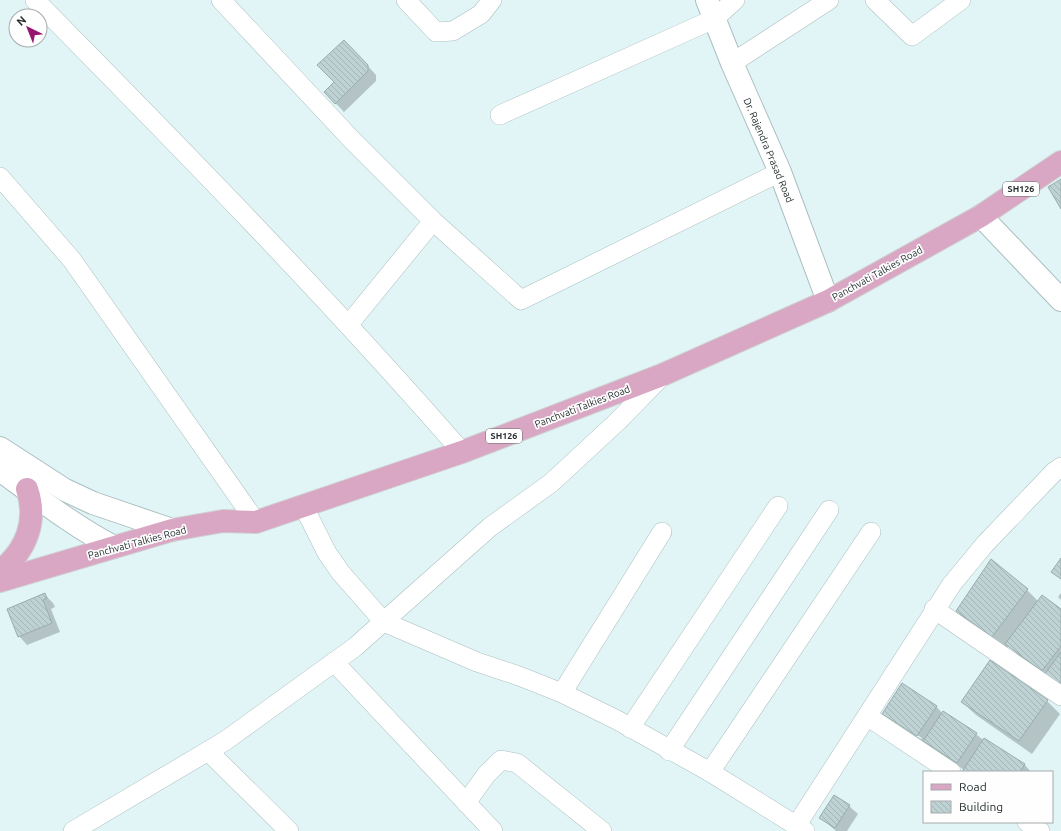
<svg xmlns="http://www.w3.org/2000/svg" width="1061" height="831" font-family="Ubuntu,sans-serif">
<defs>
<pattern id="building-back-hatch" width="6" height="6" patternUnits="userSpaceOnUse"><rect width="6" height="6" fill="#bed2d4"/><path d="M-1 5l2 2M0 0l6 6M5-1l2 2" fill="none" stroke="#a3b5b6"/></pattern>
</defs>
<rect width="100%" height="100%" fill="#e1f5f7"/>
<g fill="#0003" fill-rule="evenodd">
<path d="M353 50 376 75V81L344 112 325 92 335 82Z"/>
<path d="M1027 590 1038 601 1061 610V689L1020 657 1009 646 1006 650 970 624 957 611Z"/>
<path d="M1061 593V600L1058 597Z"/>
<path d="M45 595 53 603 55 607 51 609 60 632 27 645 19 636Z"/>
<path d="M1047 701 1060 714 1032 754 976 715 962 702Z"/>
<path d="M936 706 942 713 976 734 983 740 984 739 1025 765 1031 772H964V770L892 722 883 713ZM892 719 922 738 921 739 892 721Z"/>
<path d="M849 806 858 814 847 831H836L821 818Z"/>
</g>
<g fill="url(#building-back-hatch)" stroke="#99acae">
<path d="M344 40 368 65V71L335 104 324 92 334 82 317 65Z"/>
<path d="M1061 179V209L1048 187Z"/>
<path d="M1061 558V579L1051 572Z"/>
<path d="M991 559 1028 589 992 637 956 611Z"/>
<path d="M45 593 47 598 43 600 52 623 18 637 7 609Z"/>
<path d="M1042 595 1061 609V646L1042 671 1005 644Z"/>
<path d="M1061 652V687L1044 675Z"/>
<path d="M990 660 1048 700 1019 741 961 702Z"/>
<path d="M902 683 937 706 917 736 882 714Z"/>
<path d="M943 711 977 733 957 763 923 741Z"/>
<path d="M984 738 1025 764 1020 772H962Z"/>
<path d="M834 795 850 805 835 828 819 818Z"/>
</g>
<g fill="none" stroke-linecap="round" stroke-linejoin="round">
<defs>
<g id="street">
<path d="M35 0C181 148 326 296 462 452"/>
<path d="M221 0 352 140 433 221 349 324"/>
<path d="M406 0 436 32 453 31 481 14 492 0"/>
<path d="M875 0 912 36 961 0"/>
<path d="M732 63 829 0"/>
<path d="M500 115 714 19 735 0"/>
<path d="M0 177 72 260 256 522"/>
<path d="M433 221 521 300 780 172"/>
<path d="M303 505 327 553 341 573 384 622 477 662 519 676 562 693 617 720 710 772 805 831"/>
<path d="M934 609 1061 696"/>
<path d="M334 662 493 831"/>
<path d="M562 693 662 532"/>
<path d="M867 716 951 772"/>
<path d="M630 728 778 506"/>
<path d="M208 751 289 831"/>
<path d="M669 751 829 510"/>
<path d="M710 772 871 532"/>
<path d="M466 803 486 775 501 760 517 763 602 831"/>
<path d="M1027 822 1040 831"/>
<path d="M796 826 952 584 985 544 1054 472 1061 467"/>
<path d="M73 831 225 741 355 647 490 527 551 483 618 421 662 376"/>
</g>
<g id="secondary">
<path d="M707 0 732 63 780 172 828 301"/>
<path d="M981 216 1061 300"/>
<path d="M0 448 65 490 93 503 172 530"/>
<path d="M0 470C37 497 73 526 114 547"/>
</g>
<g id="primary">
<path d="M0 571C26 551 38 521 27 489"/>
<path d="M0 581 172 530 223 521 256 522 462 452 662 375 828 301 981 216 1061 162"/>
</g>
</defs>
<use href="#street" stroke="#abbec0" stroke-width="20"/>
<use href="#secondary" stroke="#abbec0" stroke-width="24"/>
<use href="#primary" stroke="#cfd1d1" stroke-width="24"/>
<use href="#street" stroke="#fff" stroke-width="19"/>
<use href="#secondary" stroke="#fff" stroke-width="22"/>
<use href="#primary" stroke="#d9a7c4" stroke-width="22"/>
</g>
<g text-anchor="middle" stroke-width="3.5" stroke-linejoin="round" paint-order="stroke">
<g fill="#fefefe" stroke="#666c6c" stroke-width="1">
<rect x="1003" y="182" width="36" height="14" rx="3"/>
<rect x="486" y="429" width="36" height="14" rx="3"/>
</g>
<g font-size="9" font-weight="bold" fill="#252d2e">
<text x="1021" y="192">SH126</text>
<text x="504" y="439">SH126</text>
</g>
<g font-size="10" fill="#252d2e" stroke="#fefefe">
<text transform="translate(769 150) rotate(67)" y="4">Dr. Rajendra Prasad Road</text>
<text transform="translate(877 273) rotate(-29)" y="4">Panchvati Talkies Road</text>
<text transform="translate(582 406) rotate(-21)" y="4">Panchvati Talkies Road</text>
<text transform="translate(137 542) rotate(-15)" y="4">Panchvati Talkies Road</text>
</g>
</g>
<rect x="923" y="771" width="130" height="52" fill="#fefefe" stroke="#a7aaab"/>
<rect x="931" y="784" width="20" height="6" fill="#d9a7c4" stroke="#a7aaab"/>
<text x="959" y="791" font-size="12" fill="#252d2e">Road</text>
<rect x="931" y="801" width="20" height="12" fill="url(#building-back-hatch)" stroke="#a7aaab"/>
<text x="959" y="811" font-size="12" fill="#252d2e">Building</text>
<g transform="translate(28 28) rotate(317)"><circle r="19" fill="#fefefe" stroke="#a7aaab"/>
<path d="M0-3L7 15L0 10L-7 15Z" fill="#96166f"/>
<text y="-6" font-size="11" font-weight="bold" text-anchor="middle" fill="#252d2e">N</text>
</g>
</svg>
